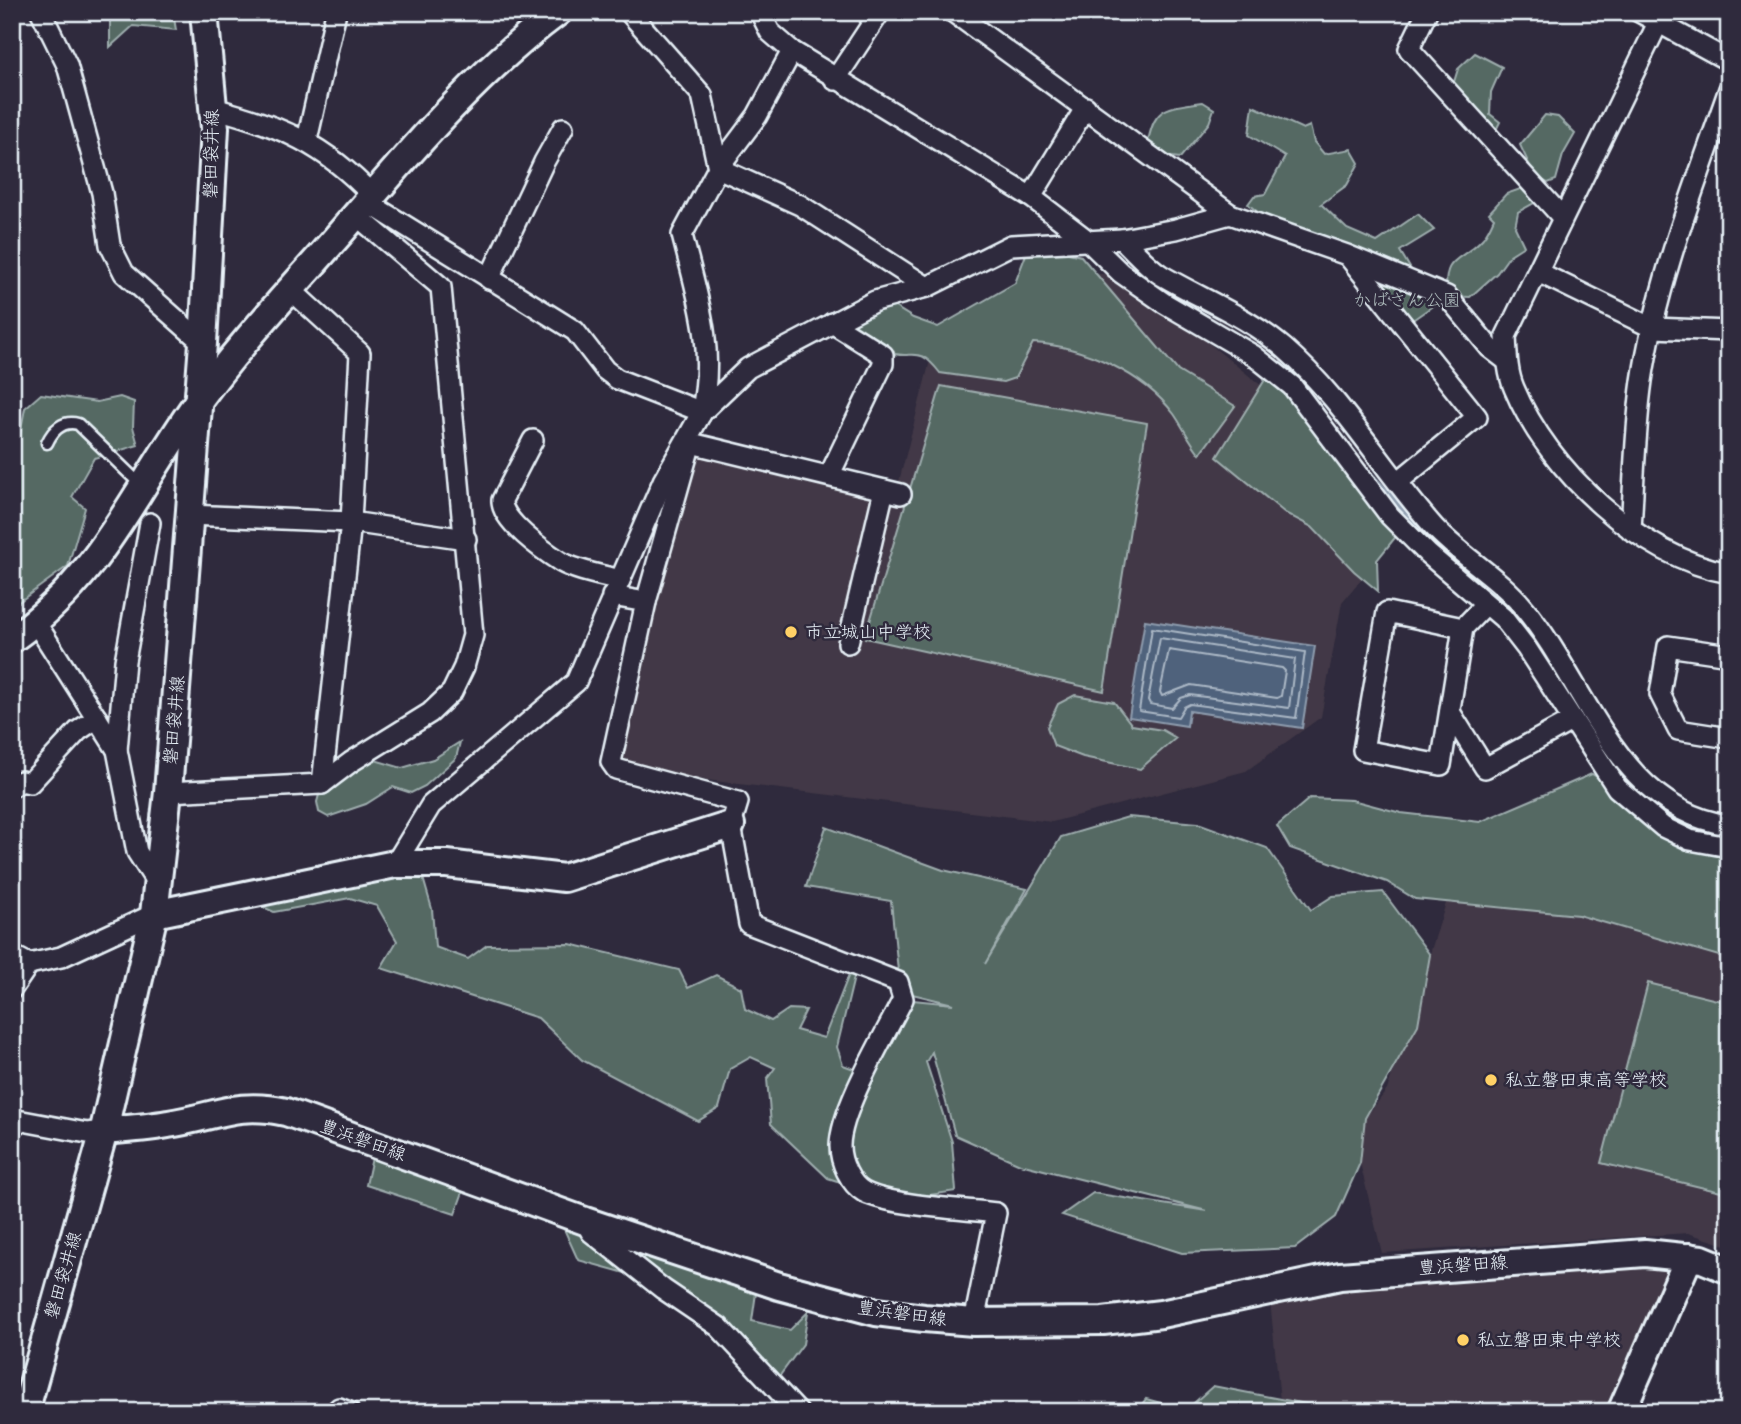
<svg xmlns="http://www.w3.org/2000/svg" width="1741" height="1424" font-family="Pangolin,'Klee One',sans-serif">
<rect width="100%" height="100%" fill="#2f2a3d"/>
<filter id="ink" filterUnits="userSpaceOnUse"><feTurbulence type="fractalNoise" baseFrequency=".0143" numOctaves="2"/><feDisplacementMap in="SourceGraphic" scale="14" xChannelSelector="R" yChannelSelector="G"/><feConvolveMatrix kernelMatrix="1 2 1 2 8 2 1 2 1" color-interpolation-filters="sRGB"/></filter>
<g filter="url(#ink)">
<g fill="#423946">
<path d="M1121 273 1268 391 1390 516 1395 539 1342 602 1321 717 1246 771 1052 822 616 769 694 455 894 501 930 361 1042 277Z"/>
<path d="M1446 903 1561 911 1729 959V1246L1688 1233 1382 1253 1353 1134 1387 1090Z"/>
<path d="M1689 1257 1621 1412H1350L1280 1400 1269 1290Z"/>
</g>
<g fill="#546963" stroke="#9eadae" stroke-width="2">
<path d="M110 12H173L176 30 133 26 110 47Z"/>
<path d="M1475 53 1502 67 1491 92 1490 114 1500 122 1494 134 1453 85 1458 69Z"/>
<path d="M1203 102 1214 109 1209 123 1180 158 1162 156 1147 147C1154 106 1164 108 1203 102Z"/>
<path d="M1253 106 1303 129 1310 126 1314 142 1324 154 1351 149 1359 163 1347 185 1321 204 1347 229 1377 242 1418 214 1434 230 1400 251 1416 278 1447 295C1442 254 1461 263 1483 238 1487 233 1491 225 1494 218L1489 213 1506 194 1523 188 1531 194 1534 203 1518 212 1515 227 1524 246 1510 255 1497 273 1470 297 1447 296 1404 326 1347 255 1271 223 1248 204 1254 196 1265 194 1285 157 1249 135Z"/>
<path d="M1545 115 1558 117 1575 134 1563 155 1556 180 1548 183 1534 175 1520 145Z"/>
<path d="M1030 244 1081 256 1178 371 1235 406 1200 454C1190 442 1183 427 1174 414 1143 373 1083 346 1033 343L1015 378 1003 382 940 373C916 342 913 362 887 352 868 344 850 332 832 323L882 299 913 318 938 327 1015 283Z"/>
<path d="M1271 370 1402 529 1377 560 1378 591 1354 571 1312 527 1285 513 1217 457Z"/>
<path d="M941 386 1147 423 1104 691 865 638Z"/>
<path d="M41 394 97 402 120 397 134 402 133 427 138 445 94 458 72 497 85 508 68 566 12 607V542L17 537C2 512 20 437 25 408Z"/>
<path d="M1075 695 1114 702 1132 725 1162 730 1176 738 1140 769 1083 757 1054 746 1047 727 1058 704Z"/>
<path d="M460 742 456 758 425 786 411 793 393 787 366 804 328 817 319 812 317 802 322 784 368 758 402 768 433 759Z"/>
<path d="M1592 774 1698 841 1729 851V959L1578 915 1415 899 1387 882 1290 848 1277 826 1310 798 1352 800 1401 813 1480 822Z"/>
<path d="M1128 817 1198 823 1267 848 1311 910 1333 896 1383 892 1430 955 1418 1025 1365 1118 1360 1163 1336 1217 1295 1248 1182 1253 1062 1215 1093 1193 1207 1211 1020 1164 955 1135 932 1052 926 1062 952 1142 956 1191 897 1200 828 1178 771 1124 767 1079 775 1068 751 1057 730 1069 719 1108 698 1121 582 1060 538 1018 381 968 397 941 377 906 350 898 274 912 252 902 419 864 432 909 435 947 468 959 487 945 570 944 679 970 688 988 716 975 741 988 745 1009 771 1021 789 1009 806 1010 796 1030 824 1038 848 977 857 965 837 1047 843 1065 862 1072 903 999 953 1004 900 991 891 901 806 887 826 827 943 870 1027 889 985 964 1061 837Z"/>
<path d="M1648 983 1729 1003V1194L1601 1163Z"/>
<path d="M375 1144 468 1178 455 1214 366 1185Z"/>
<path d="M569 1215 757 1286 752 1321 790 1330 808 1312 803 1344 778 1378 669 1285 578 1260 564 1229Z"/>
<path d="M1213 1386 1348 1412H1136L1146 1399 1186 1410Z"/>
</g>
<path fill="#50627b" stroke="#8d9bad" stroke-width="2" d="M1145 620 1315 646 1302 728 1189 711 1187 726 1129 717Z"/>
<g fill="none" stroke-linecap="round" stroke-linejoin="round">
<g stroke="#abb8c6" stroke-width="2">
<path d="M1152 628 1305 652 1296 718 1190 704 1184 707 1178 717 1139 711Z"/>
<path d="M1160 638 1295 659 1289 708 1190 695 1181 698 1172 708 1150 704 1148 700Z"/>
<path d="M1169 650 1282 668 1285 671 1281 696 1277 698 1191 685 1162 696 1160 692Z"/>
</g>
<g stroke="#8d9bad" stroke-width="5">
<path d="M1124 265 1207 317"/>
<path d="M1367 470 1438 548 1490 590 1526 632"/>
<path d="M1652 806 1681 824 1729 837"/>
</g>
<defs>
<path id="lane" d="M47 443C53 430 63 420 78 424L141 485"/>
<g id="street">
<path d="M41 12 67 65 102 193 110 245 124 273 203 343"/>
<path d="M629 12 702 95 718 168 800 205 927 287"/>
<path d="M760 12 770 32 792 51 1031 197 1086 239 1121 273 1164 303 1253 355 1292 386 1390 516 1428 554 1503 618 1527 649 1617 788 1663 827 1690 840 1729 847"/>
<path d="M953 12 1230 214"/>
<path d="M1427 12 1409 49 1562 217"/>
<path d="M1639 12 1729 61"/>
<path d="M1659 21 1506 336C1507 353 1507 372 1514 388 1548 470 1641 558 1729 573"/>
<path d="M835 80 880 12"/>
<path d="M213 108C281 126 324 144 373 196"/>
<path d="M307 140 336 12"/>
<path d="M1031 197 1086 107"/>
<path d="M367 202 575 331 605 370 617 379 702 412"/>
<path d="M1122 239 1176 229 1230 214 1347 255 1447 296 1490 348 1507 361"/>
<path d="M1348 256 1477 417 1399 481"/>
<path d="M1538 272 1653 328 1729 331"/>
<path d="M489 279 544 162 563 128"/>
<path d="M291 290 360 353 351 522 322 784"/>
<path d="M701 414C716 349 698 298 682 235L718 168 757 116 792 51"/>
<path d="M533 440 502 500C500 520 544 551 561 562 577 571 601 575 620 580"/>
<path d="M691 443 901 494"/>
<path d="M829 476 883 364V355L832 323"/>
<path d="M189 515 351 522 466 539"/>
<path d="M1631 530C1634 481 1635 430 1642 381 1657 280 1696 184 1729 89"/>
<path d="M612 596 646 602 611 762 616 769 738 802 731 825 749 924 898 982 903 999C886 1033 840 1110 840 1146 840 1162 850 1184 864 1192 891 1206 963 1209 996 1213L974 1322"/>
<path d="M646 602 688 453"/>
<path d="M36 623 117 750 137 852 157 883"/>
<path d="M1463 628 1441 765 1363 750 1387 612 1463 628 1486 604"/>
<path d="M848 643 884 490"/>
<path d="M1729 655 1668 646 1660 694 1678 730 1729 738"/>
<path d="M1450 712 1485 768 1573 720"/>
<path d="M117 750 125 661 150 523"/>
<path d="M12 787 21 781 30 783 78 731 97 718"/>
<path d="M168 792 322 784 351 762 430 713 452 692 464 667 473 635 441 287 356 215"/>
<path d="M395 864 431 805 576 682 663 481 702 412 748 368 875 301 927 287 1011 245 1122 239C1134 251 1147 266 1161 275 1202 299 1248 317 1284 348 1343 399 1382 469 1434 527 1462 557 1499 577 1525 609 1586 683 1619 811 1729 825"/>
<path d="M12 955 29 964"/>
<path d="M12 989 29 964 61 957 154 914"/>
<path d="M12 1119 87 1133 103 1131"/>
<path d="M585 1221 591 1232 663 1289 719 1327 798 1412"/>
<path d="M338 1412 339 1408 349 1412"/>
</g>
<g id="secondary">
<path d="M12 639C103 575 134 491 196 404 238 346 289 292 336 238 405 158 473 75 558 12"/>
<path d="M154 914 395 864H447L564 878 731 825"/>
<path d="M103 1131C124 1129 147 1128 168 1124 215 1117 236 1101 286 1112L585 1221 779 1286 876 1312 924 1318 974 1322 1103 1321 1161 1314 1340 1276 1645 1253 1702 1259 1729 1270"/>
<path d="M25 1412 101 1142 154 914 168 792 203 343 215 128 204 12"/>
<path d="M1621 1412 1689 1257"/>
</g>
</defs>
<use href="#lane" stroke="#e8f1f8" stroke-width="15"/>
<use href="#street" stroke="#e8f1f8" stroke-width="24"/>
<use href="#secondary" stroke="#e8f1f8" stroke-width="32"/>
<use href="#lane" stroke="#2f2a3d" stroke-width="10"/>
<use href="#street" stroke="#2f2a3d" stroke-width="19"/>
<use href="#secondary" stroke="#2f2a3d" stroke-width="26"/>
</g>
</g>
<g fill="#ffd166" stroke="#2f2a3d" stroke-width="2.5">
<circle cx="791" cy="632" r="7"/>
<circle cx="1491" cy="1080" r="7"/>
<circle cx="1463" cy="1340" r="7"/>
</g>
<g text-anchor="middle" stroke-width="5" stroke-linejoin="round" paint-order="stroke">
<g font-size="18" fill="#e8f1f8" stroke="#2f2a3d">
<text transform="translate(211 154) rotate(-89)" y="6">磐田袋井線</text>
<text transform="translate(174 720) rotate(-85)" y="6">磐田袋井線</text>
<text transform="translate(363 1140) rotate(20)" y="6">豊浜磐田線</text>
<text transform="translate(1463 1265) rotate(-4)" y="6">豊浜磐田線</text>
<text transform="translate(63 1275) rotate(-74)" y="6">磐田袋井線</text>
<text transform="translate(902 1313) rotate(8)" y="6">豊浜磐田線</text>
</g>
<g font-size="18" fill="#adbbbc" stroke="#2f2a3d">
<text x="1407" y="306">かばさん公園</text>
</g>
<g font-size="18" fill="#e8f1f8" stroke="#2f2a3d" text-anchor="start">
<text x="805" y="638">市立城山中学校</text>
<text x="1505" y="1086">私立磐田東高等学校</text>
<text x="1477" y="1346">私立磐田東中学校</text>
</g>
</g>
<rect width="1741" height="1424" fill="none" stroke="#2f2a3d" stroke-width="42"/>
<rect x="21" y="21" width="1699" height="1382" fill="none" stroke="#e8f1f8" stroke-width="2.5" filter="url(#ink)"/>
</svg>
